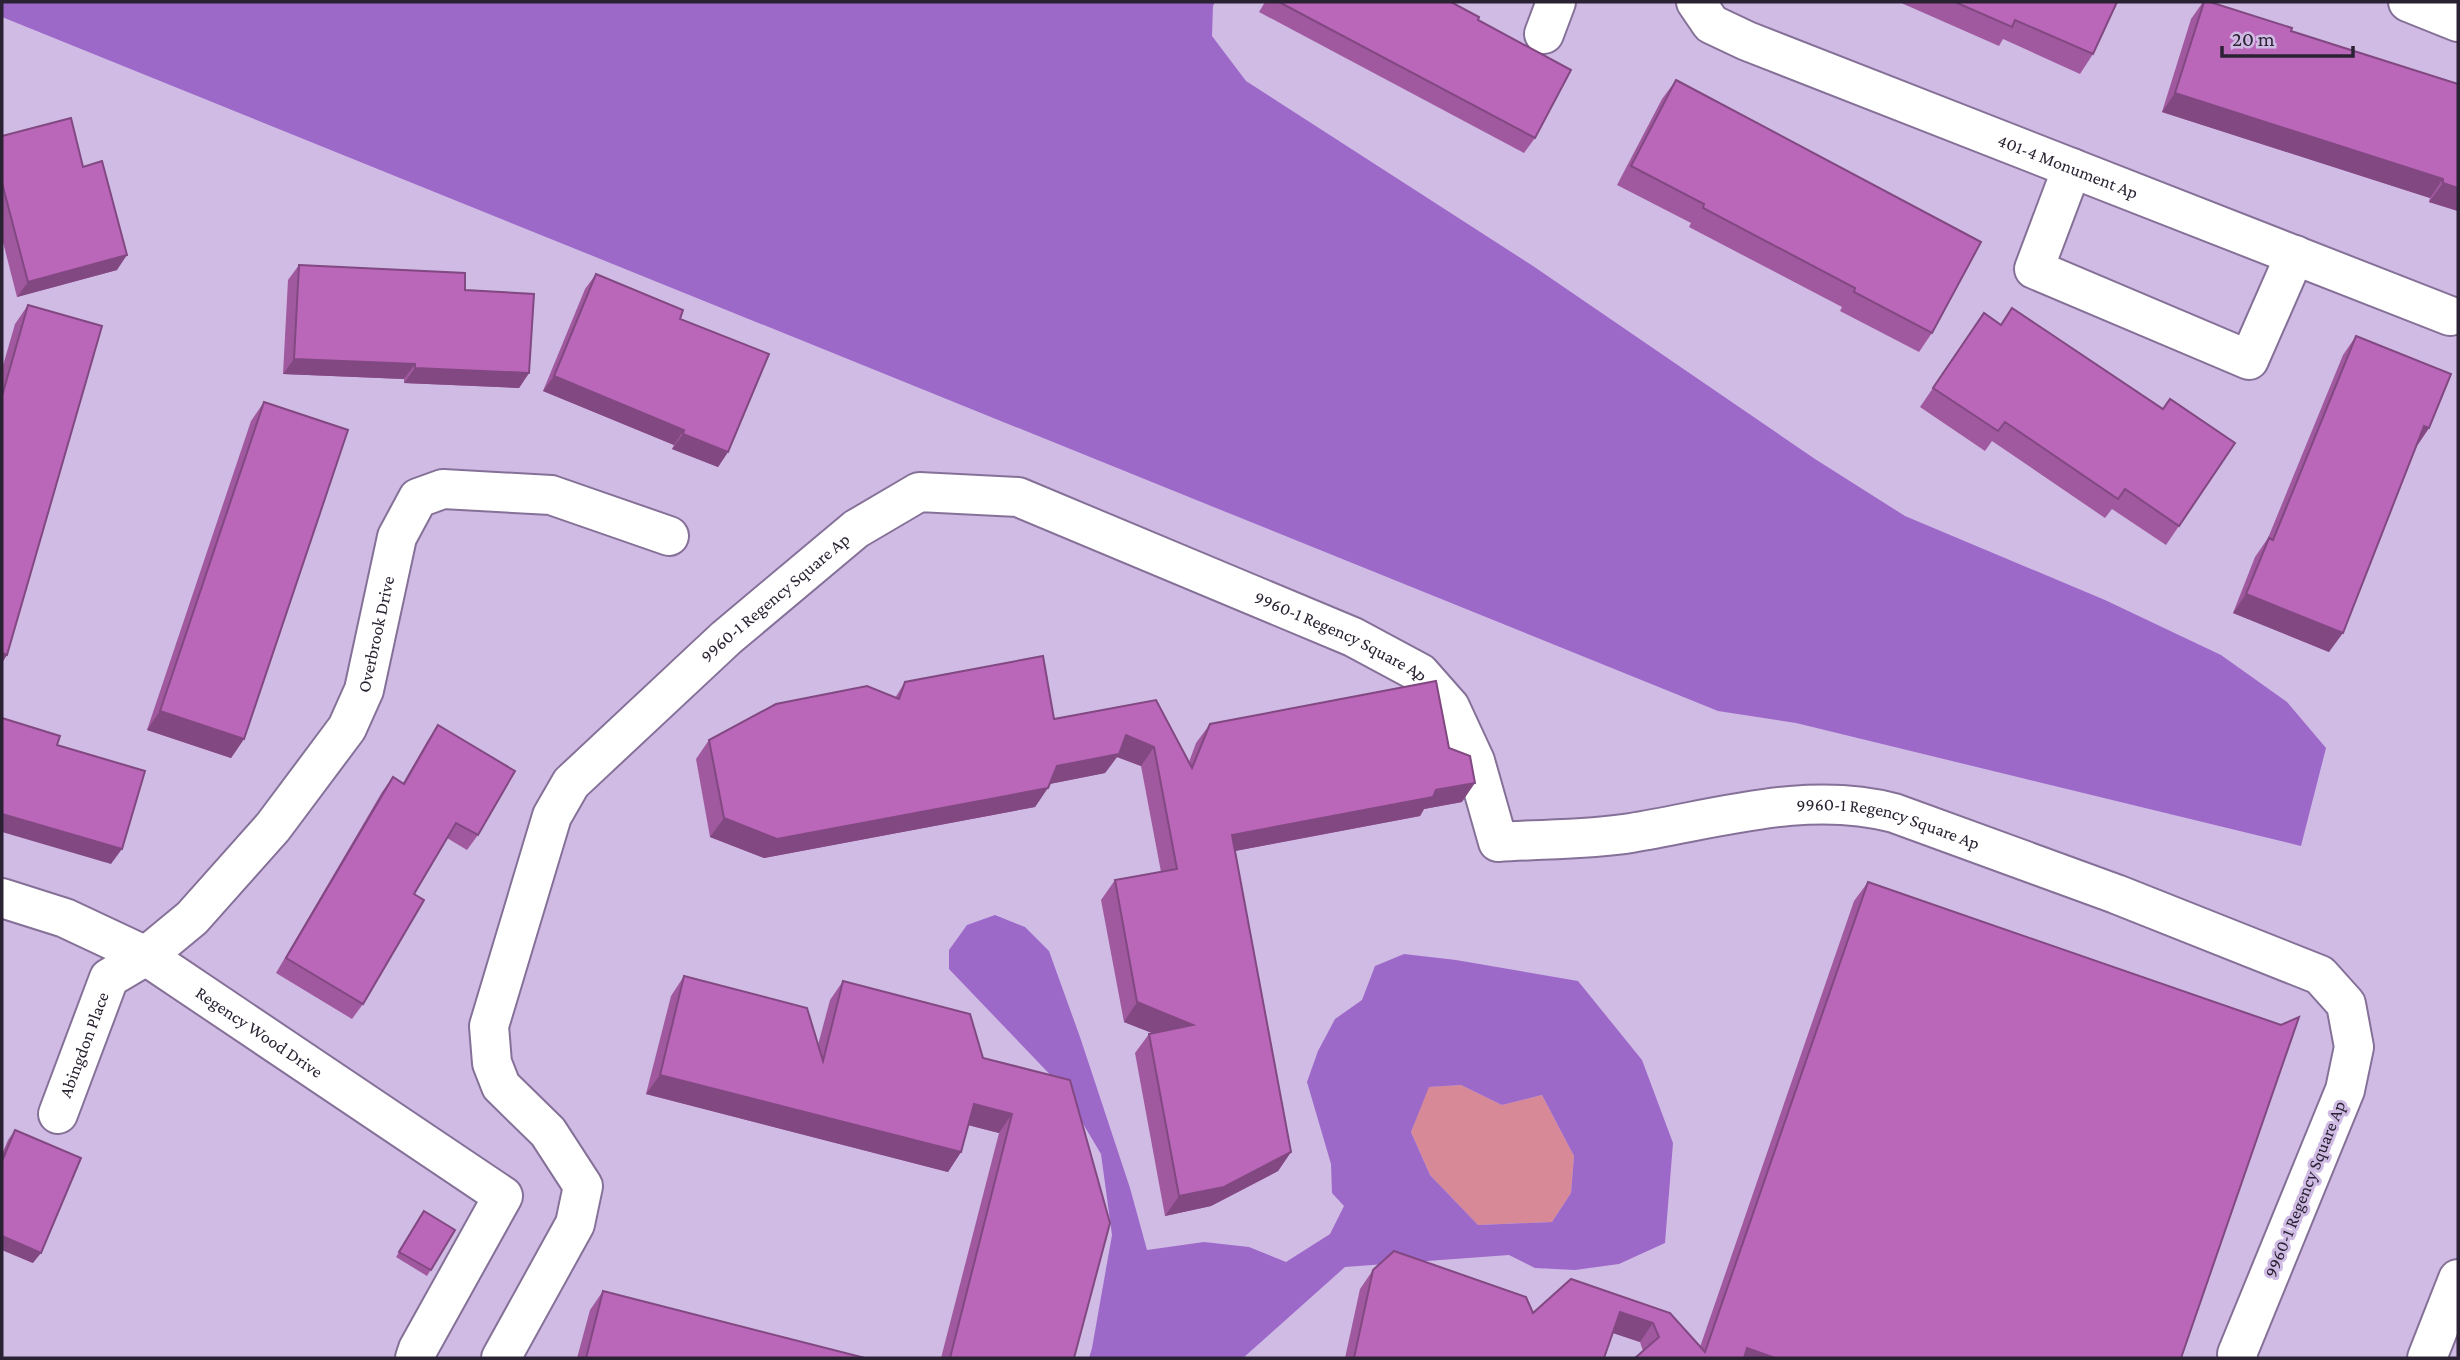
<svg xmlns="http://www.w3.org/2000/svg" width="2460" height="1360" font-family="'Crimson Pro',serif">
<rect width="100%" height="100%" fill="#d0bbe5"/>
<path fill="#d88998" d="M1461 1085 1502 1105 1542 1095 1574 1156 1571 1193 1552 1222 1478 1225 1430 1175 1411 1132 1428 1087Z"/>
<g fill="#9d69c9" fill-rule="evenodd">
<path d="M2 2H1215L1213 6 1212 36 1246 81 1533 266 1815 459 1905 516 2105 600 2221 655 2287 702 2326 748 2301 846 1796 723 1718 711 2 17Z"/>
<path d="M995 915 1025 927 1049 951 1080 1037 1130 1188 1147 1250 1204 1242 1249 1247 1286 1262 1330 1234 1344 1206 1332 1193 1331 1164 1307 1082 1318 1051 1335 1019 1362 1000 1375 966 1404 954 1456 960 1578 981 1642 1060 1673 1143 1665 1243 1619 1264 1575 1270 1535 1268 1509 1255 1345 1267 1243 1358H1089L1092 1348 1112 1235 1101 1154 1060 1085 949 969V950L967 925ZM1461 1085 1502 1105 1542 1095 1574 1156 1571 1193 1552 1222 1478 1225 1430 1175 1411 1132 1429 1087Z"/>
</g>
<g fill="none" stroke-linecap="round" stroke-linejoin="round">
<defs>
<g id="minor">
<path id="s1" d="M1696 2 1711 24 1747 41 2450 316"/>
<path d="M2408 2 2458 22"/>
<path d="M1544 34 1556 2"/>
<path d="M2072 168 2034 269 2249 360 2295 255"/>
<path id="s2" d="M2 898 65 918 146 956 503 1196 418 1349 415 1358"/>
<path id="s3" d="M58 1114 109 978 146 956 192 918 273 827 347 728 364 690 397 537 418 498 443 489 551 495 669 536"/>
<path id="s4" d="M501 1358 575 1224 583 1186 548 1132 501 1086 492 1063 489 1026 552 816 571 783 726 638 856 529 919 492 1018 497 1353 637 1420 673 1450 707 1475 761 1498 842C1542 839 1587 840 1631 833 1717 819 1807 790 1894 813L2116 894 2320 975 2346 1004 2354 1047 2345 1090 2237 1354 2238 1358"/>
<path d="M2427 1358 2458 1279"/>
</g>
</defs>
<use href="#minor" stroke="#857198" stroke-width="42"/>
<use href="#minor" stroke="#fff" stroke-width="38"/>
</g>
<g fill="#a0599f">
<path d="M1265 2H1451L1478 20 1535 138 1524 153 1259 12Z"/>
<path d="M1899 2H2117L2093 54 2080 74 2003 39 1999 46Z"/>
<path d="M2203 2H2210L2291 31 2458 84V211L2429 202 2430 198 2162 112 2191 19Z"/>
<path d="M1676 80 1932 333 1919 352 1840 311 1842 307 1689 227 1691 223 1617 185 1662 99Z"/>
<path d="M2 136 83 167 117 270 17 297 2 238Z"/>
<path d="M299 265 465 290 529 373 519 388 404 383V379L283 374 288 280Z"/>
<path d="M596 274 680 319 728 452 718 467 672 449 674 445 543 391 585 289Z"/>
<path d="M28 305 2 663V369L15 324Z"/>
<path d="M1984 313 2179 526 2166 545 2112 509 2105 518 1992 441 1985 451 1920 407Z"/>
<path d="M2356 336 2429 428 2417 446 2329 652 2233 613 2255 557 2268 538 2343 355Z"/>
<path d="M264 402 244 739 231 758 147 730 251 421Z"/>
<path d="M905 682 1054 719 1156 700 1189 762 1196 743 1210 724 1449 748 1462 802 1424 809 1420 816 1235 851 1291 1152 1278 1171 1211 1206 1165 1216 1135 1053 1149 1034 1152 1033 1124 1022 1101 900 1115 880 1161 872 1141 766 1117 757 1105 773 1050 784 1035 807 764 858 710 837 696 759 709 740 895 698Z"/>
<path d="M438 725 478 835 467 850 447 838 414 894 363 1004 352 1019 276 973 382 792 393 777 403 783 428 740Z"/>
<path d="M1868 882 2181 1358 1643 1351 1640 1342 1613 1333 1604 1358H1345L1360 1289 1373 1270 1533 1313 1571 1279 1700 1347 1854 901Z"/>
<path d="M684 976 818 1045 830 1000 843 981 983 1058 1070 1080 1074 1358H941L999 1133 968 1125 961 1152 948 1172 646 1094 671 996Z"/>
<path d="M15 1130 33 1263 2 1250V1154L8 1140Z"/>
<path d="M420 1216 455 1230 427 1276 396 1257Z"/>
<path d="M603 1291 865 1358H577L590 1310Z"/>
</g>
<g fill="#824882">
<path d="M2175 93 2443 179 2430 198 2162 112Z"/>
<path d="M2443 183 2458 188V211L2429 202Z"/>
<path d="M127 255 117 270 17 297 28 282Z"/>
<path d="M294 359 415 364 404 379 283 374Z"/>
<path d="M415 368 529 373 519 388 404 383Z"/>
<path d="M554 376 684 430 674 445 543 391Z"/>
<path d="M2424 426 2429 428 2416 447Z"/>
<path d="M683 434 728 452 718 467 672 449Z"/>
<path d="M2246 594 2343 633 2329 652 2233 613Z"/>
<path d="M2 653 7 655 2 663Z"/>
<path d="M160 711 244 739 231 758 147 730Z"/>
<path d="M1126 735 1154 747 1141 766 1117 757 1105 773 1044 785 1057 766Z"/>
<path d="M1475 783 1462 802 1424 809 1420 816 1219 854 1232 835Z"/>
<path d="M1048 788 1035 807 764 858 710 837 724 818Z"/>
<path d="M2 814 122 849 111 864 2 832Z"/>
<path d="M1137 1002 1193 1025 1180 1044 1124 1022Z"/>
<path d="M660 1075 961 1152 948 1172 646 1094Z"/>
<path d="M974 1104 1012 1114 999 1133 960 1123Z"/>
<path d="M1291 1152 1278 1171 1211 1206 1165 1216 1179 1196Z"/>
<path d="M2 1236 41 1253 33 1263 2 1250Z"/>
<path d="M1620 1312 1653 1323 1640 1342 1607 1331Z"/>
<path d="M1747 1348 1775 1358H1740Z"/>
</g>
<g fill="#ba67b9" stroke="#824882" stroke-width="2">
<path d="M1279 2H1451L1479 17 1478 20 1571 70 1535 138Z"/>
<path d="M1955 2H2117L2093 54 2015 20 2012 27Z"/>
<path d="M2204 2H2210L2292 28 2291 31 2458 84V188L2443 183V179L2175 93Z"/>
<path d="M1676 80 1981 242 1932 333 1854 292 1855 288 1703 208 1704 204 1631 166Z"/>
<path d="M71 118 83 167 102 161 127 255 28 282 2 183V136Z"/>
<path d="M299 265 465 273V290L534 294 529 373 415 368V364L294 359Z"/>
<path d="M596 274 683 310 680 319 769 354 728 452 683 434 684 430 554 376Z"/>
<path d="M28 305 102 326 7 655 2 653V396Z"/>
<path d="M2012 308 2163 409 2170 399 2235 443 2179 526 2125 489 2118 499 2005 422 1998 431 1933 388 1984 313 2001 325Z"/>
<path d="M2356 336 2451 374 2429 428 2424 426 2343 633 2246 594 2269 538 2273 540Z"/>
<path d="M264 402 348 430 244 739 160 711Z"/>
<path d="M1043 656 1054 719 1156 700 1192 768 1210 724 1436 681 1449 748 1470 756 1475 783 1436 790 1433 797 1232 835 1291 1152 1224 1187 1179 1196 1149 1034 1193 1025 1137 1002 1115 880 1177 869 1154 747 1126 735 1119 754 1057 766 1048 788 777 839 724 818 709 740 776 704 867 686 899 699 905 682Z"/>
<path d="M2 718 60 736 57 745 145 771 122 849 2 814Z"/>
<path d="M438 725 515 771 478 835 456 823 414 894 424 900 363 1004 286 958 393 777 404 784Z"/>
<path d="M1868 882 2281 1025 2299 1017 2181 1358H1775L1747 1348 1744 1358H1635L1659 1337 1653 1323 1620 1312 1604 1358H1354L1373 1270 1394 1251 1526 1297 1533 1313 1571 1279 1670 1313 1705 1352Z"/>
<path d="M684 976 807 1008 823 1061 843 981 970 1014 983 1058 1070 1080 1110 1223 1074 1358H950L1012 1114 974 1104 961 1152 660 1075Z"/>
<path d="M15 1130 81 1158 41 1253 2 1236V1161Z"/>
<path d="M424 1211 455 1230 431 1270 399 1252Z"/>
<path d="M603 1291 865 1358H586Z"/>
</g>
<g text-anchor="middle" stroke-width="6" stroke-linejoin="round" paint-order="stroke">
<g font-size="18" fill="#2a2232" stroke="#d0bbe5">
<text dy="6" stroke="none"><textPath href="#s1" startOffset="411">401-4 Monument Ap</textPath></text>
<text dy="6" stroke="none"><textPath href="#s4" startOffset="917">9960-1 Regency Square Ap</textPath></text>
<text dy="6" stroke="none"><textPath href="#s3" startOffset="592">Overbrook Drive</textPath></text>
<text dy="6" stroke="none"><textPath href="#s4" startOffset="1547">9960-1 Regency Square Ap</textPath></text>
<text dy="6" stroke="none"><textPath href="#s4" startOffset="2219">9960-1 Regency Square Ap</textPath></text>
<text dy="6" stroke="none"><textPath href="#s2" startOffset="292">Regency Wood Drive</textPath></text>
<text dy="6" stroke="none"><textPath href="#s3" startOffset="74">Abingdon Place</textPath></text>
<text transform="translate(2305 1189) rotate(-68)" y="6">9960-1 Regency Square Ap</text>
</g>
</g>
<rect width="2460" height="1360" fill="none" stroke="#2a2232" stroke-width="7"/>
<path d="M2222 46v10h131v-10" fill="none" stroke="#2a2232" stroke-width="3.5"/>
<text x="2232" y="46" font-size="21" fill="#2a2232" stroke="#d0bbe5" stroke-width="5" paint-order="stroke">20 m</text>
</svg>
